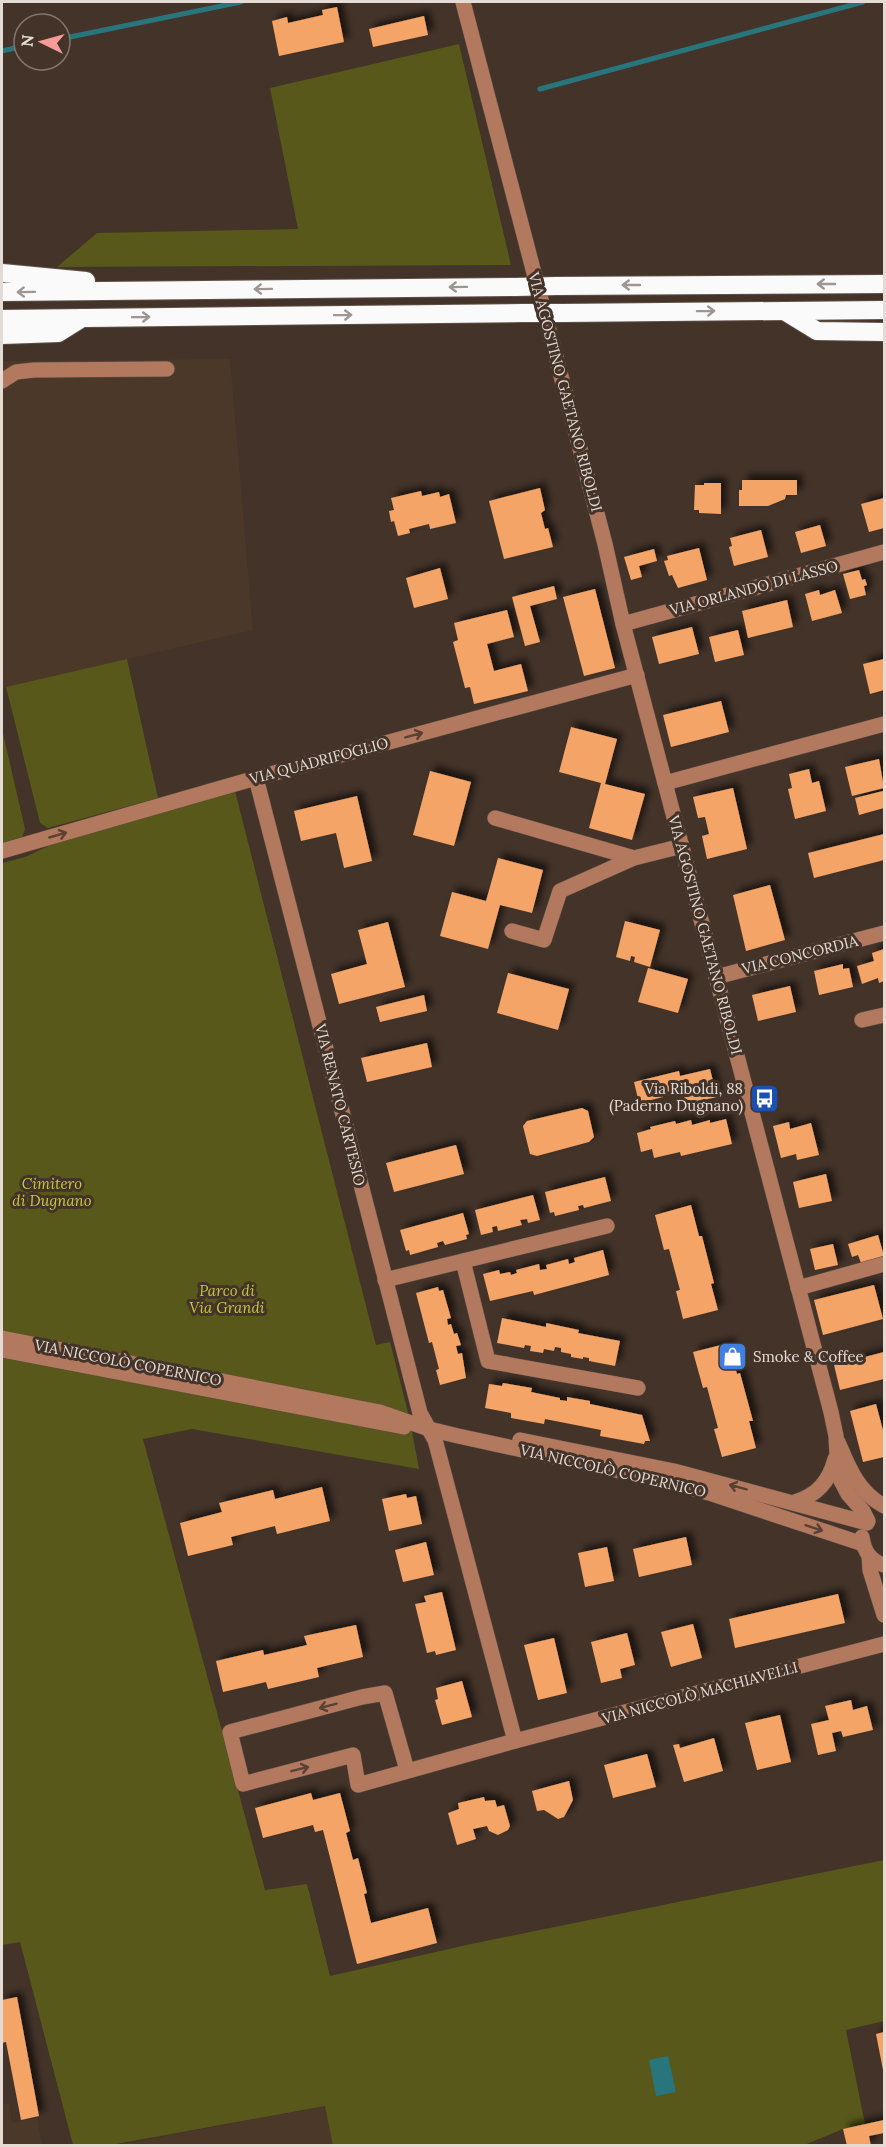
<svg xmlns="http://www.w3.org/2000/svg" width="886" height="2147" font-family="Lora,serif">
<defs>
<filter id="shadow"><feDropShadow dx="5.5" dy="-5.5" stdDeviation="3" flood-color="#0009"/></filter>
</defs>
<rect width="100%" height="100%" fill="#433329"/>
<g fill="#4c3828">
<path d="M230 359 253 630 2 688V361Z"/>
<path d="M9 2103 12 2123 37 2118 42 2145H2V2105Z"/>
<path d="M326 2106 333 2145 111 2146Z"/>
</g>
<g fill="#575819">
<path d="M459 44 511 265 57 267 97 233 298 229 270 88Z"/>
<path d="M127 659 158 798 48 828 40 823 6 687Z"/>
<path d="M2 729 25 829 22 837 2 843Z"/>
<path d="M235 791 376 1345 390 1342 409 1416 419 1469 192 1429 143 1439 265 1890 307 1884 330 1976 471 1944 884 1860V2021L846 2030 865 2124 843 2129 802 2146H333L325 2106 111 2145H73L20 1942 2 1945V863L25 857 57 842Z"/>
</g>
<path fill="#28757b" d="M668 2056 676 2092 656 2096 649 2060Z"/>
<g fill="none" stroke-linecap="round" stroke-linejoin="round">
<g stroke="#28757b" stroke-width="5">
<path d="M60 39 241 2"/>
<path d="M2 51 24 46"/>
<path d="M540 89 863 2"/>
</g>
</g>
<g fill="#f5a467" filter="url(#shadow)">
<path d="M337 7 344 42 279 56 272 21 287 17 288 23 323 15 322 10Z"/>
<path d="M424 16 428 35 373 47 369 29Z"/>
<path d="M742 480H797V495H786L785 499 768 506H739V490H742Z"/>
<path d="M704 483H721V514L699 513V510H694L695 485H704Z"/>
<path d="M540 488 545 510 541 513 545 529 548 528 553 547 504 559 489 501Z"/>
<path d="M421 491 422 496 439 492 440 497 449 494 456 523 430 529 429 524 409 529 410 533 398 536 394 521 391 522 389 511 394 510 391 498Z"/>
<path d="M884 498V528L869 532 861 504Z"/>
<path d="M820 525 826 546 801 553 795 532Z"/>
<path d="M761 530 768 557 734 566 729 547 732 546 730 538Z"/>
<path d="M699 548 707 580 678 588 672 575 669 576 664 561 668 560 667 556Z"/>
<path d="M654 549 657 561 639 566 642 577 631 580 624 557Z"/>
<path d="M440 568 448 599 414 608 406 578Z"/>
<path d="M859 570 862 580 865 579 867 585 864 586 866 595 850 599 843 574Z"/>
<path d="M554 586 557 599 530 606 540 642 525 646 512 597Z"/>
<path d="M595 589 615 668 584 676 563 597Z"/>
<path d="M819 590 820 595 835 590 842 613 812 621 805 594Z"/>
<path d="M787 600 793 627 748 638 742 611Z"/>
<path d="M507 610 514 637 487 644 494 671 521 664 528 691 474 704 470 687 465 688 453 642 458 640 454 623Z"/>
<path d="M692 627 699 654 659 664 652 637Z"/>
<path d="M738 630 744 655 715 662 709 637Z"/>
<path d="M884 659V690L870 694 863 664Z"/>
<path d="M721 701 729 732 671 747 663 715Z"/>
<path d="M571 727 617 739 605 784 645 794 632 840 589 828 601 783 559 772Z"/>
<path d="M879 759 884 788 852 796 845 767Z"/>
<path d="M809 769 812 783 819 781 826 811 795 819 788 789 792 788 789 774Z"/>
<path d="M430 771 471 782 454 846 413 835Z"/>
<path d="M733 788 747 849 707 859 702 836 709 834 705 817 698 818 693 797Z"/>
<path d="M883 791 884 808 859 815 855 798Z"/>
<path d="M357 796 372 861 344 868 336 833 301 841 294 811Z"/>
<path d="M884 834V860L814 878 808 853Z"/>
<path d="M498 858 543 870 532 913 500 905 488 949 440 936 452 892 486 901Z"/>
<path d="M770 885 785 940 746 951 733 895Z"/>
<path d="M625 921 660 930 650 967 634 962 635 957 631 956 630 961 616 957Z"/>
<path d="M388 922 405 987 339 1004 331 974 367 964 358 930Z"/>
<path d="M884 949V981L879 983 878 978 862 984 857 966 874 961 872 953Z"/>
<path d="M843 964V969L849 968 853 987 819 995 814 971Z"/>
<path d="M648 968 688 979 678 1013 638 1002Z"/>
<path d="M508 973 569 989 558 1030 497 1013Z"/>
<path d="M790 986 796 1012 758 1021 752 995Z"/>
<path d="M424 995 427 1011 380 1022 376 1007Z"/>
<path d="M427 1043 432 1067 367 1082 361 1058Z"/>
<path d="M710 1069 717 1097 686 1104 683 1092 639 1103 634 1082 679 1071 680 1076Z"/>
<path d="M582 1108 588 1111 594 1137 589 1142 537 1156 530 1154 523 1126 527 1121Z"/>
<path d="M726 1119 732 1144 681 1156 680 1152 654 1158 652 1149 641 1152 637 1133 651 1129 650 1127 675 1121 676 1124 691 1120 692 1125 710 1120V1123Z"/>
<path d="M789 1122 790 1129 811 1123 819 1155 797 1160 796 1154 781 1158 773 1126Z"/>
<path d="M456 1145 464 1174 394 1192 386 1163Z"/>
<path d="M826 1174 832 1201 799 1208 793 1182Z"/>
<path d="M605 1177 611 1201 584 1208 583 1205 578 1206 579 1210 555 1216 554 1212 550 1213 545 1192Z"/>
<path d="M533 1195 540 1220 528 1223 527 1219 520 1220 522 1225 498 1231 497 1226 492 1227 493 1232 481 1235 475 1210Z"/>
<path d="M691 1205 699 1236H702L714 1283 711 1284 718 1310 683 1319 676 1291 680 1290 669 1249 664 1250 655 1215Z"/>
<path d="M463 1213 469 1234 466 1235 467 1239 445 1245 443 1241 437 1243 438 1247 410 1255 409 1250 406 1251 400 1230Z"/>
<path d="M878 1235 884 1256 861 1263 858 1255 852 1257 848 1244Z"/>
<path d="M833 1244 838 1265 815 1270 810 1249Z"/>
<path d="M603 1250 609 1275 534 1295 533 1291 490 1301 483 1274 499 1270 500 1274 510 1272 511 1275 517 1273 516 1270 539 1264 540 1270 547 1269 546 1265 568 1259 569 1264 575 1262 574 1258Z"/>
<path d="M874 1285 883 1319 823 1335 814 1300Z"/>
<path d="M438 1287 439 1291 443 1290 451 1318 447 1319 448 1325 451 1324 454 1334 457 1333 461 1345 456 1346 458 1354 462 1353 466 1378 440 1385 436 1370 439 1369 432 1342 429 1343 416 1293Z"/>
<path d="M502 1318 546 1327V1323L579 1330 578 1333 620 1341 615 1366 589 1361V1358L583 1357V1359L571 1357V1354L561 1352V1348L555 1347 554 1351 544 1349 543 1353 530 1351 531 1346 525 1345 524 1348 497 1343Z"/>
<path d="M729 1343 737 1374 740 1373 753 1421H749L756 1448 722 1457 714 1429 718 1428 707 1387 703 1388 693 1352Z"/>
<path d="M884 1352V1379L840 1390 834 1365Z"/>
<path d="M503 1383 532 1388 531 1392 560 1398V1400L567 1401V1397L590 1401V1404L642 1415 650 1441H645L644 1444 600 1436 601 1430 545 1419 544 1424 511 1418V1413L485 1408 489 1384 502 1386Z"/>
<path d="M876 1404 884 1434V1457L863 1462 850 1411Z"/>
<path d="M322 1487 330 1521 277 1534 275 1526 231 1537 233 1545 188 1556 180 1523 222 1512 219 1503 273 1490 275 1499Z"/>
<path d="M406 1494 407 1498 416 1496 422 1524 389 1531 382 1499Z"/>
<path d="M686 1537 692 1565 639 1577 633 1549Z"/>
<path d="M426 1542 434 1575 403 1582 395 1550Z"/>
<path d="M607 1547 614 1581 585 1587 578 1553Z"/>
<path d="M442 1592 456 1650 436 1655 435 1651 427 1653 415 1604 426 1602 424 1596Z"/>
<path d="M838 1594 845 1623 735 1648 729 1619Z"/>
<path d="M693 1624 702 1658 671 1667 661 1632Z"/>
<path d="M356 1625 363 1657 317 1668 319 1677 268 1689 266 1682 223 1692 216 1661 263 1650 264 1655 307 1645 304 1636Z"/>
<path d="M627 1633 635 1665 620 1669 622 1678 601 1683 591 1642Z"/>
<path d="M554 1638 567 1693 538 1700 524 1645Z"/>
<path d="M462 1681 472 1717 442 1725 435 1700 438 1699 436 1688Z"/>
<path d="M851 1700 853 1710 867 1706 873 1730 843 1737 841 1731 832 1733 836 1751 818 1755 811 1724 829 1720 825 1706Z"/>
<path d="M780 1715 791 1762 757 1770 745 1723Z"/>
<path d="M714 1738 723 1771 684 1782 673 1745 679 1744 680 1748Z"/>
<path d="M647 1754 656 1787 613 1798 604 1765Z"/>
<path d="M569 1781 573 1800 564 1817 558 1819 544 1810 537 1811 532 1791Z"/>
<path d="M311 1793 313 1800 340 1793 350 1831 346 1833 353 1860 358 1858 367 1893 364 1894 371 1923 428 1908 437 1943 357 1964 323 1830 315 1832 313 1825 263 1838 255 1808Z"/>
<path d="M484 1797 485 1801 495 1800 497 1807 504 1805 510 1826 508 1830 498 1835 489 1831 487 1826 473 1829 476 1839 457 1845 448 1813 459 1809 458 1803Z"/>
<path d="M17 1997 39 2116 21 2120 6 2042 2 2043V2000Z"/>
<path d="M884 2032V2070H883L876 2034Z"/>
<path d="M884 2120V2133L869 2136 871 2146H847L843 2129Z"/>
</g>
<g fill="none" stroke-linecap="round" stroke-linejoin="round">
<defs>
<g id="minor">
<path d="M463 2 605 544 623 624 831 1412 836 1436 838 1475 848 1494 863 1511 868 1521"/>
<path d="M2 381 16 372 34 370 167 369"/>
<path d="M623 624 884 552"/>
<path d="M256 778 420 1413 435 1440 438 1451 515 1741 884 1644"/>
<path d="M665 783 884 724"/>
<path d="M495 818 634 858 682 846"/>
<path d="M2 851 256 778 637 675"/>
<path d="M512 931 544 940 560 891 634 858"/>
<path d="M716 977 884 933"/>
<path d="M862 1020 884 1015"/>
<path d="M463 1261 488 1361 638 1388"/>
<path d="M385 1280 607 1226"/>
<path d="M798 1288 884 1264"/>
<path d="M2 1338 380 1412 429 1429 458 1436 666 1481 709 1493 863 1544"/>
<path d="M2 1350 404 1427"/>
<path d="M520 1440 674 1471 867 1523"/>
<path d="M838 1442C849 1468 858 1492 884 1506"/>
<path d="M795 1502C817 1495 829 1482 835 1459"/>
<path d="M862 1537C864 1551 870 1561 884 1565"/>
<path d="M869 1556 870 1570 884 1615"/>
<path d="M407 1770 385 1693 362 1697 230 1732 243 1784 353 1755 358 1785 515 1741"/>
</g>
<g id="highway">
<path d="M2 273 86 281"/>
<path d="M556 286 884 284"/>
<path d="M2 292 516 287"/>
<path d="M786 312 817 331 884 332"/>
<path d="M563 313 884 310"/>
<path d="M2 319 523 313"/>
<path d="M2 335 58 333 82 318"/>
</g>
</defs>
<use href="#minor" stroke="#605148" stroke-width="16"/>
<use href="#highway" stroke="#605148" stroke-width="20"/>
<use href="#minor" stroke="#b3795f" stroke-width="15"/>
<use href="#highway" stroke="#fafafa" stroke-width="18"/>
<defs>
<g id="highway-bridge">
<path d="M516 287 556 286"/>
<path d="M523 313H563"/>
</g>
</defs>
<use href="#highway-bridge" stroke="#605148" stroke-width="20" stroke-linecap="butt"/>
<use href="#highway-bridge" stroke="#fafafa" stroke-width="18"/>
</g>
<defs><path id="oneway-shaft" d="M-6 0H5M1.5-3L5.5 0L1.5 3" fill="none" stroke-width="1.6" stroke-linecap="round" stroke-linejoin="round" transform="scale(1.5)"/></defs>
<g stroke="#9e9692">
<use href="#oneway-shaft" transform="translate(826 284) rotate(180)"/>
<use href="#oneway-shaft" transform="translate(631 285) rotate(180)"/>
<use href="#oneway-shaft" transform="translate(458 287) rotate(179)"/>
<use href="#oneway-shaft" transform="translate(263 289) rotate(179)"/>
<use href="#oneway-shaft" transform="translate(26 292) rotate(179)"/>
<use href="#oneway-shaft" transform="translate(706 311) rotate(-1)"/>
<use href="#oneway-shaft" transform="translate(343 315) rotate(-1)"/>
<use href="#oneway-shaft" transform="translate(141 317) rotate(-1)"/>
</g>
<g stroke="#594134">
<use href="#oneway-shaft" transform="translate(414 735) rotate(-15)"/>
<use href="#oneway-shaft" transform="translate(58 835) rotate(-16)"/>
<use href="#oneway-shaft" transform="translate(738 1487) rotate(-165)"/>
<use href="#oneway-shaft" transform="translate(814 1528) rotate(18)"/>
<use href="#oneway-shaft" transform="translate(328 1706) rotate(165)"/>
<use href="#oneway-shaft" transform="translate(300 1769) rotate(-14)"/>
</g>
<defs>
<symbol id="bus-square" viewBox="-11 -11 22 22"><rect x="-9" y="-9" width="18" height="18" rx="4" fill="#1a4fb4" stroke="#433329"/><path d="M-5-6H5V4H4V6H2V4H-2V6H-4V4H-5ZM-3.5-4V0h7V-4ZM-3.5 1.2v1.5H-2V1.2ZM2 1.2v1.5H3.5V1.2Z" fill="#fff"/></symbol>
<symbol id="shop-square" viewBox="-11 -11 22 22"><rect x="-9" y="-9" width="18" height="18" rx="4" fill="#3f7fe0" stroke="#433329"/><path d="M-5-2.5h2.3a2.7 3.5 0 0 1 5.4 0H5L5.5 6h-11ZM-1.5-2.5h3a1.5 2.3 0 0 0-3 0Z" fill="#fff"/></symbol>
</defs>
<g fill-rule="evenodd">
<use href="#bus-square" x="748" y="1082" width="33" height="33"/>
<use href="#shop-square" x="716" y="1340" width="33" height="33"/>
</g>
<g text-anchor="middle" stroke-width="6" stroke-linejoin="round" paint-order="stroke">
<g font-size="15" fill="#e4dbd4" stroke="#433329">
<text transform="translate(565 392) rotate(75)" y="5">VIA AGOSTINO GAETANO RIBOLDI</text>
<text transform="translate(754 588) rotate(-15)" y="5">VIA ORLANDO DI LASSO</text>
<text transform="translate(319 761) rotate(-15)" y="5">VIA QUADRIFOGLIO</text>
<text transform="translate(705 935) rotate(75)" y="5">VIA AGOSTINO GAETANO RIBOLDI</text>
<text transform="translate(800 955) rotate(-14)" y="5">VIA CONCORDIA</text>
<text transform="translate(340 1105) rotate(76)" y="5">VIA RENATO CARTESIO</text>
<text transform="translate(128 1363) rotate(11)" y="5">VIA NICCOLÒ COPERNICO</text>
<text transform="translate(613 1471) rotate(13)" y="5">VIA NICCOLÒ COPERNICO</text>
<text transform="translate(700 1693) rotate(-15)" y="5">VIA NICCOLÒ MACHIAVELLI</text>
</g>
<g font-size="15" fill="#e4dbd4" stroke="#433329" text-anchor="end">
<text x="743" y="1094">Via Riboldi, 88<tspan x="743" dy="17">(Paderno Dugnano)</tspan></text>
<text x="753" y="1362" text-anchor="start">Smoke &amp; Coffee</text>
</g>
<g font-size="15" font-style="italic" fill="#c5c841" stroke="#433329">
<text x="52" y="1189">Cimitero<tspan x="52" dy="17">di Dugnano</tspan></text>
<text x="227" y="1296">Parco di<tspan x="227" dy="17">Via Grandi</tspan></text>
</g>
</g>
<rect width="886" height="2147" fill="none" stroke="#e4dbd4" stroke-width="6"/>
<g transform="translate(42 42) rotate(275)"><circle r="28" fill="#433329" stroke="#83766d" stroke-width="1.5"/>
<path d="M0-4.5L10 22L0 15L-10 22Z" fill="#f59b99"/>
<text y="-9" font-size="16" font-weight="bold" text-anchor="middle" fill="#e4dbd4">N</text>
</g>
</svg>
